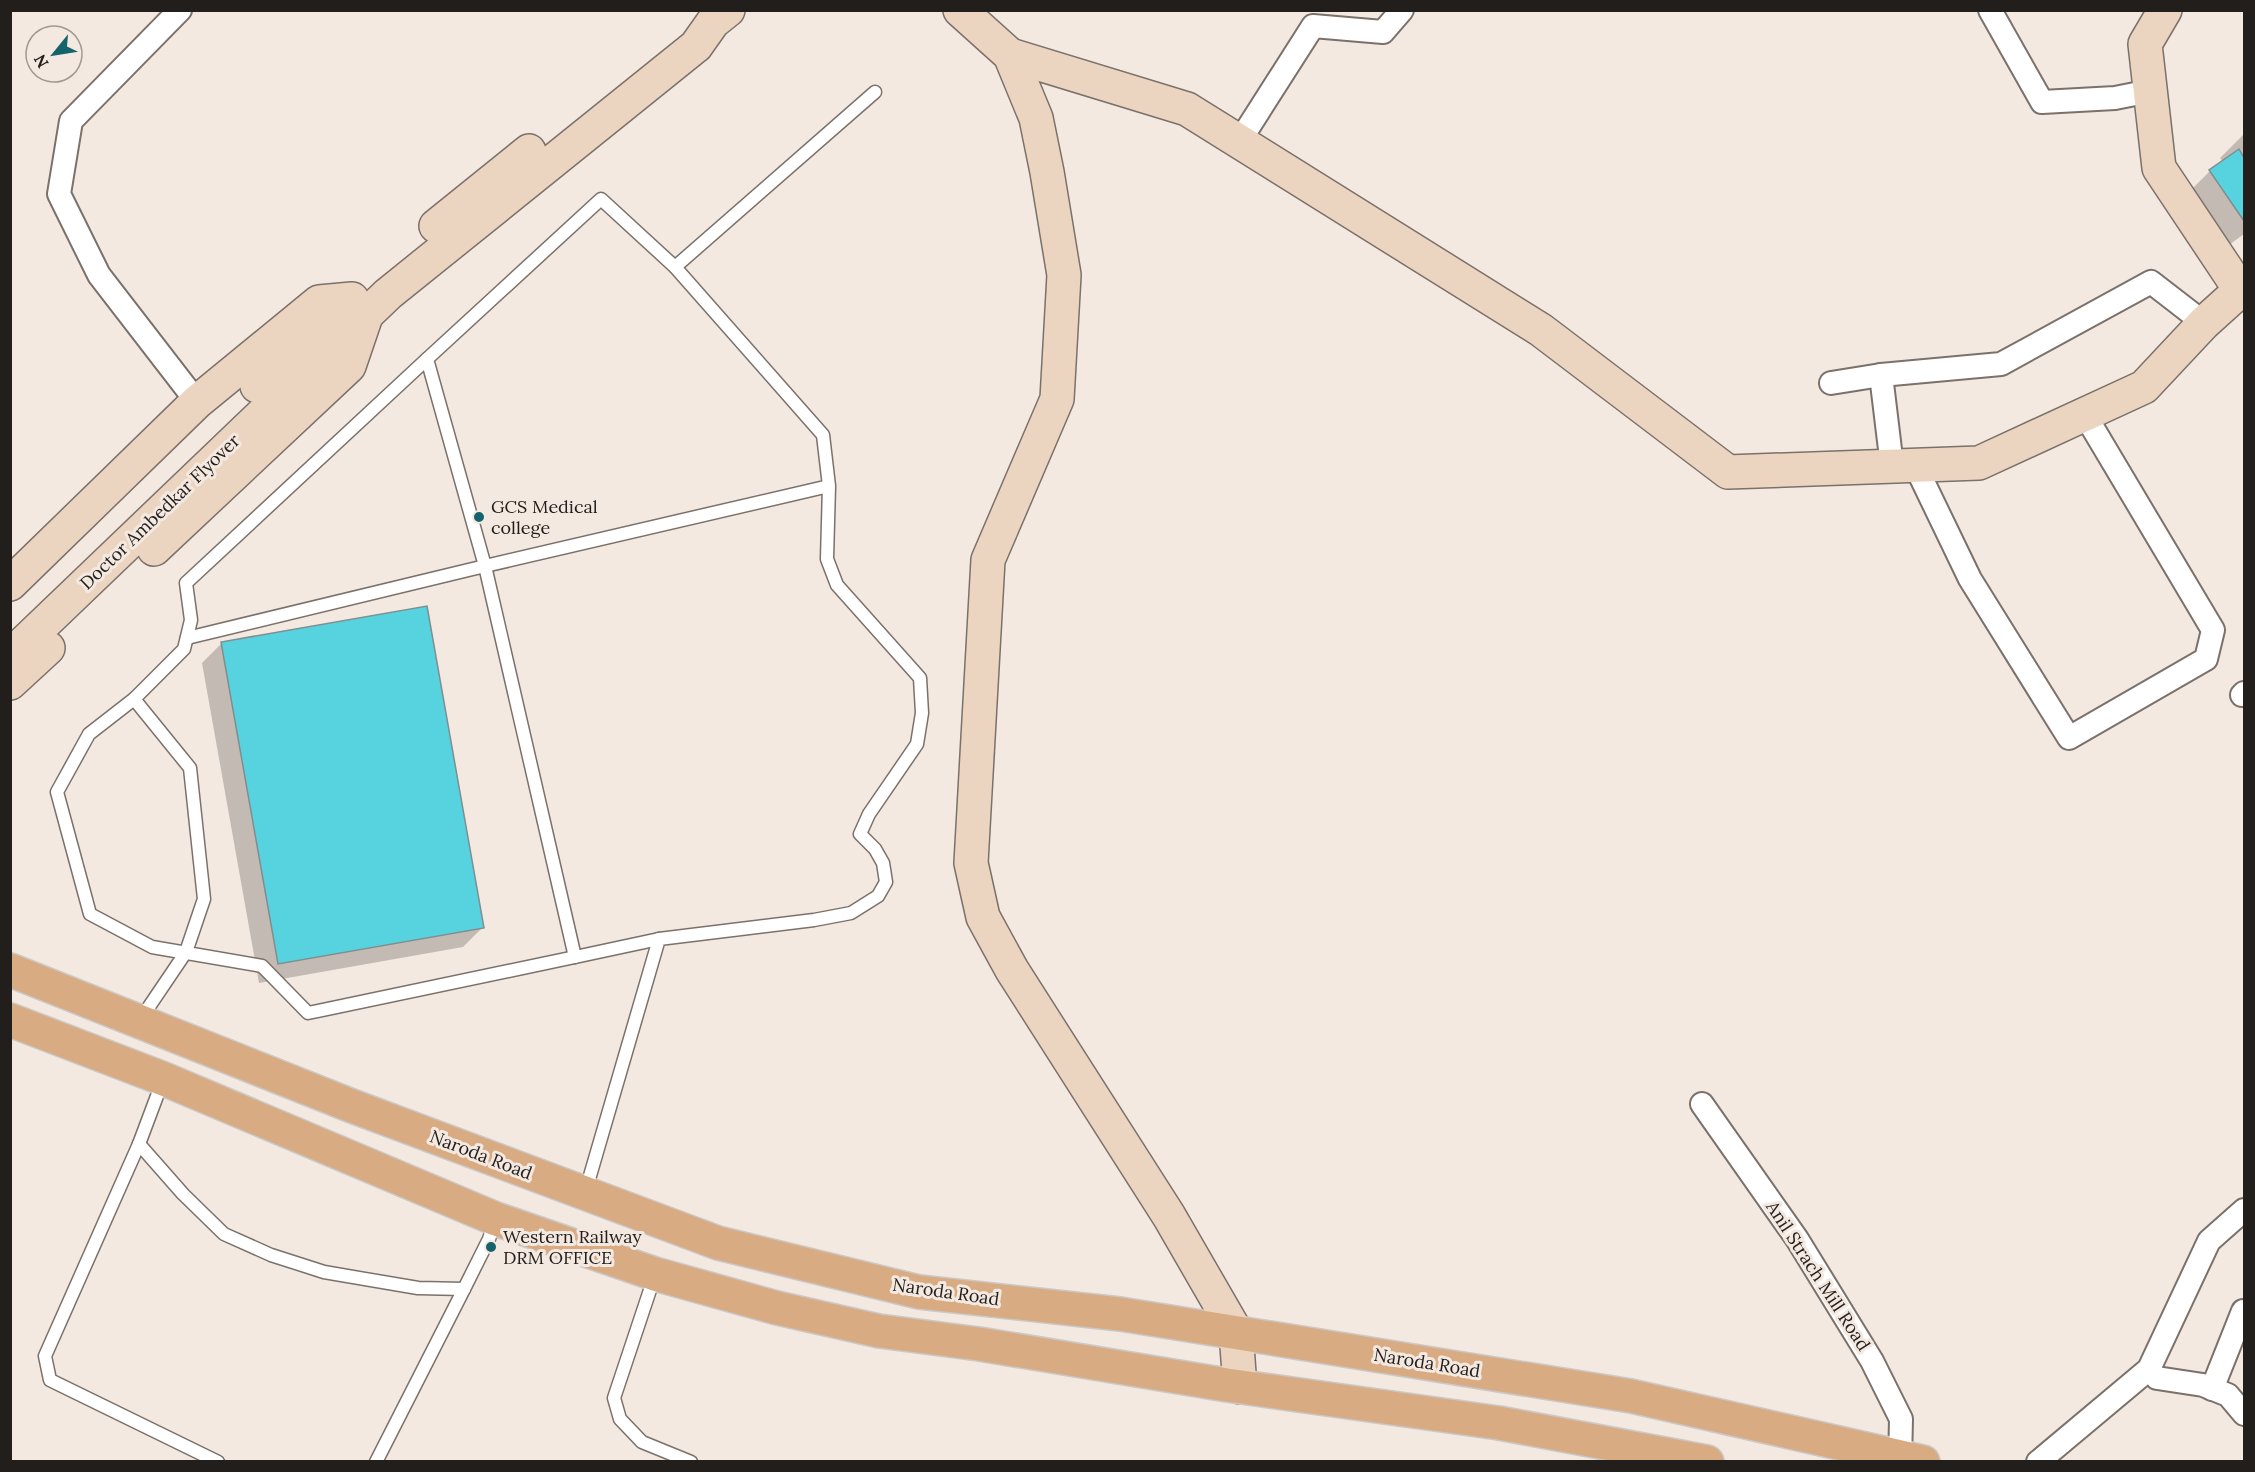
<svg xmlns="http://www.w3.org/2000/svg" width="2255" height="1472" font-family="Lora,serif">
<rect width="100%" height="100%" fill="#f4e9e1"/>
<g fill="#0003">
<path d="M2244 134V234L2218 253 2181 200 2210 171 2223 162 2220 158Z"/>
<path d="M222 643 482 928 463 947 259 983 202 663Z"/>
</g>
<g fill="#56d3df" stroke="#808e8f" stroke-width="1.5">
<path d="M2239 149 2244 158V221L2209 170Z"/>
<path d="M427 606 484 928 278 964 221 642Z"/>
</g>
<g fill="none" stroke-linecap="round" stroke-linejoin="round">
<defs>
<g id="lane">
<path d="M675 267 875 92"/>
<path d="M187 638 485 566 575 957 659 939"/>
<path d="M134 699 184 649 191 620 186 583 427 359"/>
<path d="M140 1020 186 952 204 899 190 768 134 699 89 734 57 792 90 914 152 947 262 966 308 1013 575 957"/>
<path d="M163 1080 139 1144 45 1356 50 1380 218 1462"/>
<path d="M139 1144 183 1194 224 1234 271 1255 324 1272 418 1288 464 1289"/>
<path d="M585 1193 659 939 814 920 851 913 878 896 886 882 883 863 875 849 860 834 869 814 917 744 922 713 920 678 837 585 827 559 829 486 823 435 675 267 601 199 427 359 485 566 829 486"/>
<path d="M655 1275 614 1398 620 1419 642 1442 691 1462"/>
<path d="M376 1462 464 1289 489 1239 495 1221"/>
</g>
<g id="street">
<path d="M180 10 71 121 59 194 99 275 197 402"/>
<path d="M1990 10 2042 102 2115 98 2150 91"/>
<path d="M1239 142 1313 26 1383 32 1402 10"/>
<path d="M1881 375 1892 466"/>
<path d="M1831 383 1881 375 2001 364 2151 282 2204 323"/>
<path d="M1915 465 1970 579 2069 738 2206 659 2213 630 2085 415"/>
<path d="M2242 695 2244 693"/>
<path d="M1702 1104 1797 1239 1872 1361 1901 1419 1900 1462"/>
<path d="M2157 1378 2203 1385 2228 1395 2244 1414"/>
<path d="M2212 1389 2243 1311"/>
<path d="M2038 1462 2149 1369 2209 1241 2244 1210"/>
</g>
<g id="secondary">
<path d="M960 10 1010 55 1036 118 1047 172 1064 275 1057 399 988 560 971 863 983 917 1012 970 1169 1216 1236 1332 1240 1387"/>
<path d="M2165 10 2145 44 2159 168 2241 291"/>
<path d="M1010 55 1187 109 1541 330 1728 472 1979 463 2144 387 2204 323 2244 287"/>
<path d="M436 226 529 151"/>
<path d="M257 386 329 319"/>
<path d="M154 549 349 366 365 319"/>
<path d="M10 584 197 402 319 302 352 299"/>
<path d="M10 656 388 294 696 46 713 22 728 10"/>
<path d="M10 683 48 648"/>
</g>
<g id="primary">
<path d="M10 970 352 1106 718 1243 919 1292 1120 1314 1631 1396 1923 1462"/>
<path d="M10 1020 164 1079 496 1219 655 1274 777 1308 879 1331 979 1344 1227 1385 1499 1423 1707 1462"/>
</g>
</defs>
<use href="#lane" stroke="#7a716a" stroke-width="15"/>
<use href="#street" stroke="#7a716a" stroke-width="26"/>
<use href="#secondary" stroke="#7a716a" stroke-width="36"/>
<use href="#primary" stroke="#cac9c8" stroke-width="36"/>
<use href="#lane" stroke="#fff" stroke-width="12"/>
<use href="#street" stroke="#fff" stroke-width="22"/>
<use href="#secondary" stroke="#ecd5c0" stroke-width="33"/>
<use href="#primary" stroke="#d8ab82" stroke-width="33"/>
</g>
<g fill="#15636b" stroke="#f4e9e1" stroke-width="2">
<circle cx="479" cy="517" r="6"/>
<circle cx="491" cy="1247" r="6"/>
</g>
<g text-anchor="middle" stroke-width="6" stroke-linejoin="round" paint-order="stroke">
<g font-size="18" fill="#221e1b" stroke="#f4e9e1" text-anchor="start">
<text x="491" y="513">GCS Medical<tspan x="491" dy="21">college</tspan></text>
<text x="503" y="1243">Western Railway<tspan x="503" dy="21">DRM OFFICE</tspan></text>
</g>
<g font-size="18" fill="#221e1b" stroke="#f4e9e1">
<text transform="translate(160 512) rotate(-44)" y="6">Doctor Ambedkar Flyover</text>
<text transform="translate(481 1155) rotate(21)" y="6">Naroda Road</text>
<text transform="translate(1818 1276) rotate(57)" y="6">Anil Strach Mill Road</text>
<text transform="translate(946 1292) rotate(8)" y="6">Naroda Road</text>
<text transform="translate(1427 1363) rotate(9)" y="6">Naroda Road</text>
</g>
</g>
<rect width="2255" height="1472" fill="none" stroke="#221e1b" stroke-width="24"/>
<g transform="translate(54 54) rotate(240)"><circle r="28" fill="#f4e9e1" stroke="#a09892" stroke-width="1.5"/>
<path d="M0-4.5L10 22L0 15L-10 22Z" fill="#15636b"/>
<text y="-9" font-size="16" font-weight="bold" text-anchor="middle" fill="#221e1b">N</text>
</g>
</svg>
